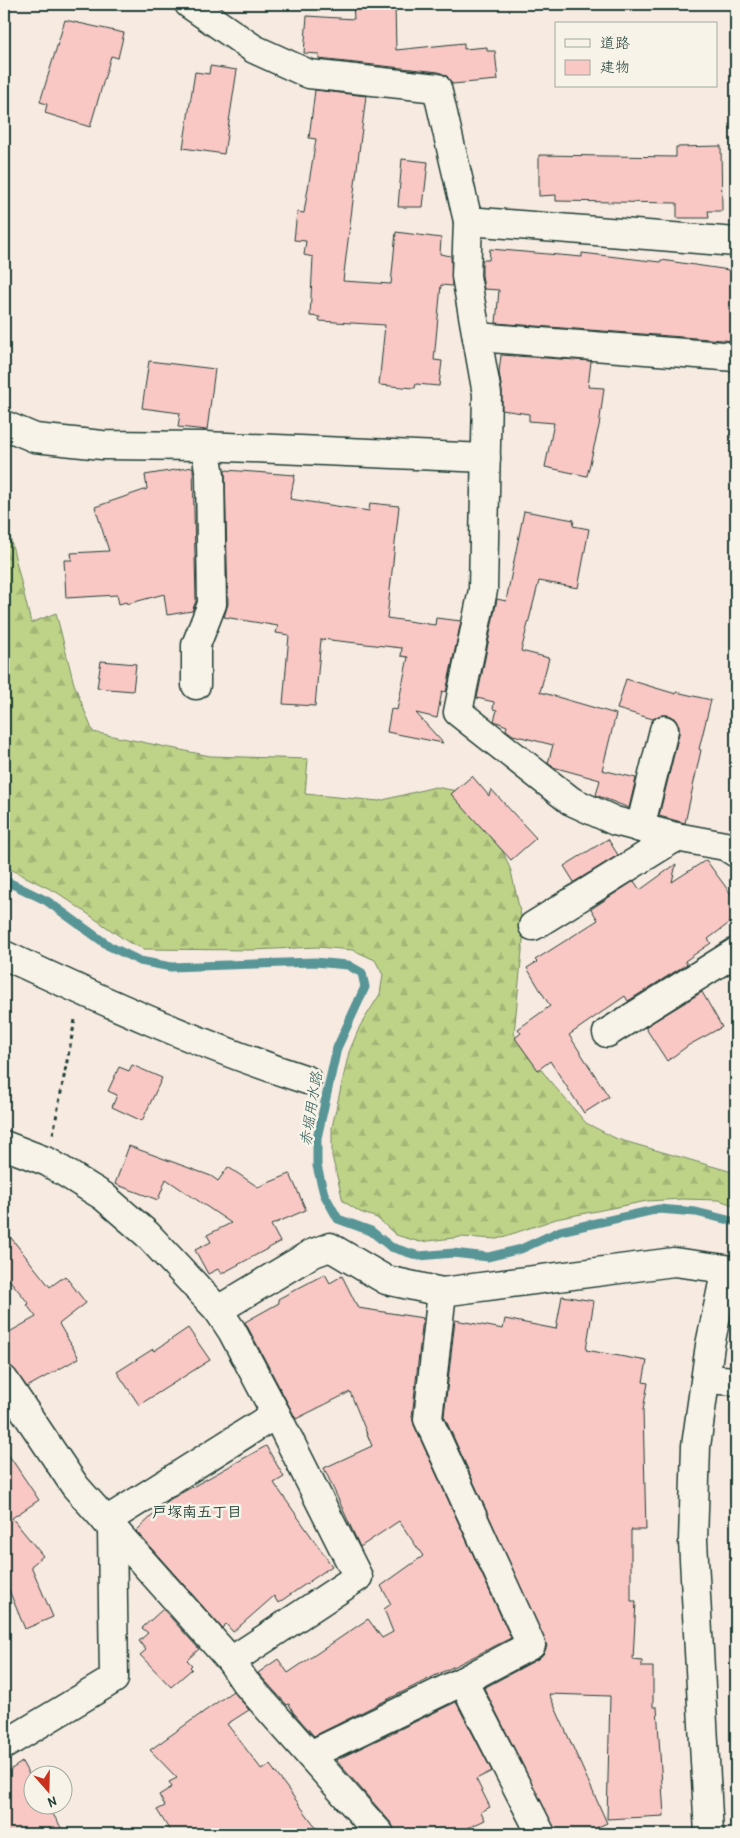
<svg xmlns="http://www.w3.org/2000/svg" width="740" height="1838" font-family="'Patrick Hand','Klee One',sans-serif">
<defs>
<pattern id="forest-firs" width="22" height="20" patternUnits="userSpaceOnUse" patternTransform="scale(1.25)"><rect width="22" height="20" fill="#bfd388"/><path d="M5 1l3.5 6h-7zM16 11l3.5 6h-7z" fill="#a4b676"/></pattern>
</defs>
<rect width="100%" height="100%" fill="#f7eae1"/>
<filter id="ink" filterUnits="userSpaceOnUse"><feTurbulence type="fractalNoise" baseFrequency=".02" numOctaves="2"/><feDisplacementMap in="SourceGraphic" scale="10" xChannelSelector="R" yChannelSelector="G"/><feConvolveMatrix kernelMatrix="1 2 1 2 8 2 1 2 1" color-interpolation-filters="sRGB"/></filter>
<g filter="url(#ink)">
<path fill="url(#forest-firs)" stroke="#6f885e" d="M4 512 31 623 56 613 74 684 93 732 210 756 308 759 305 794 379 801 435 787 463 792 492 825 511 871 524 930 514 1034 549 1080 586 1123 617 1139 736 1173V1206L719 1200 682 1199 647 1201 556 1219 497 1239 461 1237 420 1242 396 1235 377 1218 360 1212 343 1201 332 1156V1127L349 1052 360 1026 380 994 383 975 375 960 353 950 317 947 253 950 144 949 128 942 58 893 4 866Z"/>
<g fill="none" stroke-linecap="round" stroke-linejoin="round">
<path stroke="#599597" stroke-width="9" d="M4 880 47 901 109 946 140 961 171 967 314 962 348 965 362 973 365 987 337 1048 317 1138V1166L324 1194 338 1219 371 1231 391 1247 419 1256 453 1253 488 1257 521 1249 560 1231 659 1209 696 1212 736 1222"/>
</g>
<g fill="#f9c8c5" stroke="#1f3d34">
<path d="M353 4H395L396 50 464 43V49L487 47V51H495L498 80 452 84 447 76 439 72 319 59V54L304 53 307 16 354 19Z"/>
<path d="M65 20 124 33 118 58 111 56 90 127 45 113 47 104 40 102Z"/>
<path d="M210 66 237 70 224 154 183 148 195 72 209 74Z"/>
<path d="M315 90 366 96 343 281 391 284 396 232 441 238 440 254 451 256 452 286 441 285 434 360 442 361 439 386 416 384 415 388 379 385 385 325 319 321 320 317 310 316 313 257 304 255 306 241 294 240 297 212 304 213 316 139 309 138Z"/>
<path d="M721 146 722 211H708L709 218H677V203L556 201V195L539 196V155L676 157V147Z"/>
<path d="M402 159 428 162 423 207H398Z"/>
<path d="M490 249 582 257V253L660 262 661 260 736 271V341L496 323 499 290 484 289 482 275V260H489Z"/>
<path d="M501 355 591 361 588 387 604 388 599 426 587 476 545 467 554 423 529 421V414L502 410V391L499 372Z"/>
<path d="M149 361 215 369 207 430 178 427 180 413 142 408Z"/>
<path d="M193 467 196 601 192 611 167 615 164 594 127 604 126 602 119 604 117 595 66 598 64 560H72L71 553 109 551 95 507 147 489 145 475Z"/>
<path d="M225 470 295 475 290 499 369 511 370 503 399 506 387 618 435 625 436 618 461 621 446 692 442 691 437 718 416 713 443 743 387 732 391 709 397 710 408 657 401 656 402 648 321 639 315 706 283 704 289 635 276 633 278 626 224 617 228 604Z"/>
<path d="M524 511 574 520 573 526 589 529 578 588 539 581 521 651 549 658 540 692 616 714 602 770 636 778 629 808 596 795 600 780 553 767 548 763 553 745 513 735 506 730 507 726 494 721 497 710 493 709 494 702 477 698 497 599 506 601Z"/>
<path d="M101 661 136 664 133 691 97 688Z"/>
<path d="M626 679 676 694V692L711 700 699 749 701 750 685 823 659 816 679 734V725L674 718 668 715H660L653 719 617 709Z"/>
<path d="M472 776 489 796 491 789 536 838 511 860 451 794Z"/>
<path d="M608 839 618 855 574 882 564 866Z"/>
<path d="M706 860 736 901V918L708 939 711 943 685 961 687 964 628 1001 625 996 569 1035 609 1097 584 1113 550 1061 538 1070 515 1038 521 1033 518 1029 550 1006 527 968 537 962 535 960 598 920 591 909 634 881 640 890 676 864 672 882Z"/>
<path d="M702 992 722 1027 689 1045 667 1061 645 1027Z"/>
<path d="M132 1065 162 1078 142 1121 112 1107 117 1095 108 1091 119 1067 129 1071Z"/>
<path d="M129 1146 211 1176 218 1181 228 1167 258 1187 290 1174 306 1210 271 1225 280 1242 221 1274 218 1269 208 1274 195 1250 211 1242 207 1235 231 1223 166 1179 158 1200 115 1184Z"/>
<path d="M4 1229 50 1287 65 1276 86 1303 59 1324 79 1358 27 1387 4 1357V1335L36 1317 27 1305 29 1304 4 1273Z"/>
<path d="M325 1274 330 1283 342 1276 358 1308 423 1318 412 1417 414 1425 511 1638 314 1736 293 1712 289 1704 287 1705 258 1673 278 1659 288 1673 368 1619 382 1638 393 1632 384 1609 391 1604 381 1586 423 1556 399 1521 360 1547 324 1468 372 1446 350 1392 296 1419 245 1322 279 1303 278 1299Z"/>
<path d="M562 1296 594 1301 586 1350 647 1361 643 1382 648 1383 643 1410 646 1530H631V1601H636L633 1660 642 1661V1667H653V1707H657L664 1816 607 1819 610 1696 549 1694 607 1823 583 1834H557L484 1688 538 1659 544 1653 547 1646 444 1416 455 1320 503 1329 505 1319 556 1329Z"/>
<path d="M188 1328 210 1360 139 1405 117 1372 153 1349 154 1351Z"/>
<path d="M266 1446 284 1477 274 1483 332 1566 278 1603 274 1596 233 1632 226 1624 222 1628 136 1531 169 1500Z"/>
<path d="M4 1448 39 1500 12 1518 43 1556 31 1566 53 1617 25 1629 4 1578Z"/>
<path d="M163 1609 199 1649 187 1660 192 1665 190 1667 192 1669 171 1687 140 1655 146 1650 139 1641 148 1633 142 1628Z"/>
<path d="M233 1691 249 1710 227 1724 262 1770 270 1765 321 1834H172L157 1810 165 1806 159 1795 172 1787 169 1782 177 1778 150 1750Z"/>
<path d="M456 1702 492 1771 476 1779 490 1807 481 1812 485 1820 455 1834H395L392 1824 336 1760Z"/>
<path d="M22 1762 32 1780V1806H48L65 1834H9L4 1826V1774Z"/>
</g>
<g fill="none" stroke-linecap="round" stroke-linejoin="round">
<defs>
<g id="minor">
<path d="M189 4 254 49 309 74 437 88 468 221 466 276 487 394 483 590 458 712 571 801 615 821 676 837 725 846 736 853"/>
<path d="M468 221 736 242"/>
<path d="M477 337 736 357"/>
<path d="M4 425 35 438 102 445 205 446 486 458"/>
<path d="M196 685V645L212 604 210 475 205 446"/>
<path d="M640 828 664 730"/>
<path d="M533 926 676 837"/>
<path d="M4 955C103 1001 202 1046 307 1080"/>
<path d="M607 1033 736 952"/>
<path d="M4 1145 48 1162 103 1196 147 1234 218 1310 232 1331 276 1414 358 1577 231 1661"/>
<path d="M218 1310 311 1254 330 1247 386 1280 442 1292 674 1262 726 1269 710 1345 696 1446 693 1541 709 1834"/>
<path d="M706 1379 736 1381"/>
<path d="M4 1380 75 1486 231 1661 245 1682 380 1834"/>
<path d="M106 1521 276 1414"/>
<path d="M463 1681 541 1834"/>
<path d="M4 1745 114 1679 112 1528"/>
<path d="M310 1755 463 1681 531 1645 428 1419 442 1292"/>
</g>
</defs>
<use href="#minor" stroke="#1f3d34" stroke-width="31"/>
<path stroke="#1f3d34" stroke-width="3" stroke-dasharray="4 4" stroke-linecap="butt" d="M53 1134 75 1020"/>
<use href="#minor" stroke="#f7f3e8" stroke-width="28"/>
</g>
</g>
<g text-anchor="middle" stroke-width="5" stroke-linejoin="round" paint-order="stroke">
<g font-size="15" font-style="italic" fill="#325a55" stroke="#f7f3e8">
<text transform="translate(311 1109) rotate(-81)" y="5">赤堀用水路</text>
</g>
<g font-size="15" font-weight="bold" fill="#1f3d34" stroke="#f7f3e8">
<text x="197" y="1517">戸塚南五丁目</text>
</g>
</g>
<rect width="740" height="1838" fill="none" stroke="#f7f3e8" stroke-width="20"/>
<rect x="10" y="10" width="720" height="1818" fill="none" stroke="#1f3d34" stroke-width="2" filter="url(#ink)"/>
<rect x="555" y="22" width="162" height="65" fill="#f7f3e8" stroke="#a1aaa0"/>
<rect x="565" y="39" width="25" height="8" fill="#f7f3e8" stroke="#a1aaa0"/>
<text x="600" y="48" font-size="15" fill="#1f3d34">道路</text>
<rect x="565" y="60" width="25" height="15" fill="#f9c8c5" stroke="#a1aaa0"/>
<text x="600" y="72" font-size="15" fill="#1f3d34">建物</text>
<g transform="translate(48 1790) rotate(160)"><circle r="24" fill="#f7f3e8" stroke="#a1aaa0"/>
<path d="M0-4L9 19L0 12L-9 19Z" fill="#c8321e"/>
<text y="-8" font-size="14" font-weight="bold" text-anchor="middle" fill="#1f3d34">N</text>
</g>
</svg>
